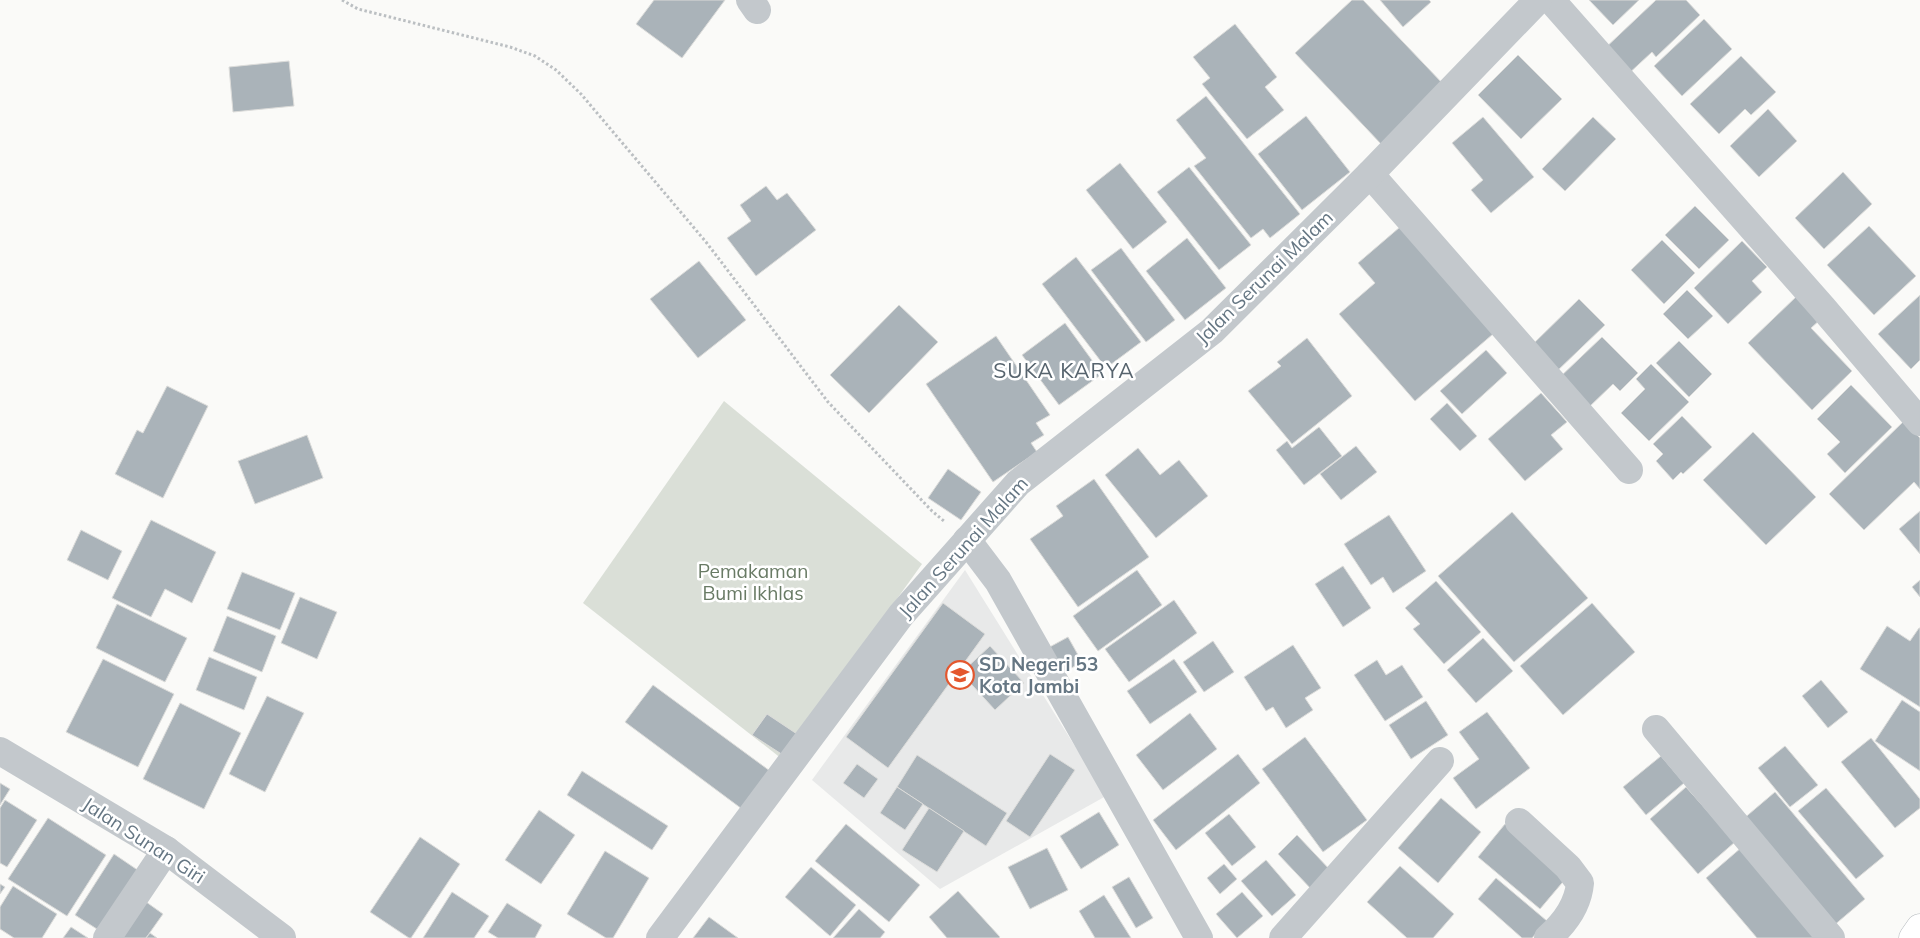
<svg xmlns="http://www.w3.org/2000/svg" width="1920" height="938" font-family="Mulish,sans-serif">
<rect width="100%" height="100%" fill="#fafaf8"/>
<path fill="#e8e9e9" d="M965 570 1106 796 940 889 812 780Z"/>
<path fill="#dadfd7" d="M724 401 922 564 782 759 583 603Z"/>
<g fill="#aab3b9" stroke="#dcdcda">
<path d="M654 0H725L682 58 636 24Z"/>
<path d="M1352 0H1363L1445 86 1382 145 1295 53Z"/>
<path d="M1380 0H1429L1431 2 1403 27Z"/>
<path d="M1589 0H1639L1613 25Z"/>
<path d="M1656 0H1686L1700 15 1656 57 1652 52 1625 77 1601 52Z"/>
<path d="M1704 19 1732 49 1682 96 1654 66Z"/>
<path d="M1235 24 1277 77 1265 87 1284 110 1247 139 1202 84 1210 78 1193 57Z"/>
<path d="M1518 55 1562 99 1521 139 1478 95Z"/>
<path d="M1741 56 1776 92 1751 115 1745 109 1719 134 1690 104Z"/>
<path d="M289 61 294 106 233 112 229 67Z"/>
<path d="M1206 96 1300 214 1270 238 1263 229 1251 238 1194 166 1206 158 1176 120Z"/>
<path d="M1768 109 1797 141 1759 177 1730 146Z"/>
<path d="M1306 116 1350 172 1302 210 1258 154Z"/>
<path d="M1483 117 1534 177 1491 213 1471 190 1483 180 1452 143Z"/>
<path d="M1593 117 1616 139 1565 191 1542 169Z"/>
<path d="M1120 163 1167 222 1133 249 1086 190Z"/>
<path d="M1189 167 1251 245 1219 270 1157 192Z"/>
<path d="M1843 172 1872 204 1824 249 1795 218Z"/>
<path d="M766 186 777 200 787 193 816 230 756 276 727 238 751 221 740 205Z"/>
<path d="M1695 206 1729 240 1699 269 1665 235Z"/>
<path d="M1869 226 1916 276 1874 315 1827 265Z"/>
<path d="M1400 227 1493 334 1415 401 1339 314 1375 283 1358 263Z"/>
<path d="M1187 238 1226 288 1185 320 1146 271Z"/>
<path d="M1662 240 1695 273 1664 304 1631 270Z"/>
<path d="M1742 241 1767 267 1752 281 1762 292 1728 324 1694 288Z"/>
<path d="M1121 248 1175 320 1146 342 1091 270Z"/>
<path d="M1076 257 1141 342 1106 368 1042 284Z"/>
<path d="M699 261 746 320 698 358 650 299Z"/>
<path d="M1687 290 1713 316 1688 339 1663 314Z"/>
<path d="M1798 295 1821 319 1811 328 1852 371 1812 410 1748 343Z"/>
<path d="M1920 295V360L1911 369 1878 334Z"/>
<path d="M1579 299 1605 325 1555 373 1530 347Z"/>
<path d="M899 305 938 342 869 413 830 375Z"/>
<path d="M1065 323 1102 374 1059 405 1022 355Z"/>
<path d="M996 336 1050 415 1036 423 1044 435 1031 443 1037 452 993 482 926 384Z"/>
<path d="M1602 337 1638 373 1620 391 1613 384 1588 408 1559 378Z"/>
<path d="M1307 338 1352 396 1292 444 1248 391 1281 366 1277 362Z"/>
<path d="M1679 341 1712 374 1689 397 1656 363Z"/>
<path d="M1486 350 1507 373 1462 414 1440 391Z"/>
<path d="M1651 364 1689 402 1649 441 1621 413 1645 389 1636 379Z"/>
<path d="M1851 385 1892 427 1845 473 1827 454 1840 442 1817 419Z"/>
<path d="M167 386 208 406 163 498 115 474 137 430 143 433Z"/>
<path d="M1541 393 1567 422 1551 435 1563 449 1525 481 1488 439Z"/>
<path d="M1447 403 1477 436 1460 451 1430 419Z"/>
<path d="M1682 416 1712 447 1683 474 1681 472 1673 480 1656 461 1663 454 1653 444Z"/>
<path d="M1904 421 1920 438V489L1914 482 1864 530 1829 494Z"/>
<path d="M1319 427 1342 456 1304 485 1276 450 1287 441 1292 448Z"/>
<path d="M1753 432 1816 497 1766 545 1703 480Z"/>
<path d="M307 435 323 478 255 504 238 461Z"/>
<path d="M1356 446 1377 472 1341 500 1320 474Z"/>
<path d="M1138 448 1160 475 1179 460 1208 496 1156 538 1105 475Z"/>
<path d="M948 469 981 492 961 520 928 498Z"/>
<path d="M1094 479 1149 557 1078 607 1030 539 1063 516 1056 506Z"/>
<path d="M1920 511V554L1899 529Z"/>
<path d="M1512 512 1588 598 1514 662 1438 576Z"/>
<path d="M1389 515 1426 571 1393 593 1383 577 1371 585 1344 544Z"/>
<path d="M151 520 216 552 192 603 165 589 151 617 112 598Z"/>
<path d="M81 530 122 551 108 580 67 560Z"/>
<path d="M1343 566 1371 608 1343 627 1315 584Z"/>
<path d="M1137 570 1162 605 1098 651 1073 616Z"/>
<path d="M242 572 295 593 280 630 227 609Z"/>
<path d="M1920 580V597L1912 587Z"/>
<path d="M1436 581 1481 632 1444 664 1413 629 1420 624 1405 608Z"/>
<path d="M300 597 337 612 317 659 281 643Z"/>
<path d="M1174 600 1197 633 1129 682 1105 649Z"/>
<path d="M943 603 985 634 888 768 846 737Z"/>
<path d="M1592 603 1635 652 1563 715 1520 666Z"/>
<path d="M117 604 187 638 165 682 96 648Z"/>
<path d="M227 616 276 636 262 672 213 651Z"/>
<path d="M1887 626 1910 641 1919 628H1920V707L1860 669Z"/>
<path d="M1068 637 1082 662 1061 674 1046 649Z"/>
<path d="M1483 638 1513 671 1476 703 1447 670Z"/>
<path d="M1213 641 1234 672 1204 692 1183 662Z"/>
<path d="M1293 645 1321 688 1305 698 1313 710 1286 728 1273 707 1266 711 1244 677Z"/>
<path d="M990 646 1024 683 995 710 961 673Z"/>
<path d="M209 657 257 677 244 710 196 690Z"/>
<path d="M103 659 174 694 138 767 66 732Z"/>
<path d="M1174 659 1197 692 1150 724 1127 691Z"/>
<path d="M1377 660 1386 675 1402 665 1423 697 1385 721 1354 675Z"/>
<path d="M1821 680 1848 712 1828 728 1802 696Z"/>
<path d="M653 685 770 771 742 809 625 722Z"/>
<path d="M267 696 304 713 265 792 229 774Z"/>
<path d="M1902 700 1920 712V771L1875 741Z"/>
<path d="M1426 701 1448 735 1411 759 1389 725Z"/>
<path d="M180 703 241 733 204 809 143 779Z"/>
<path d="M1487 712 1530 768 1476 809 1453 778 1479 759 1459 732Z"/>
<path d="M1190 713 1217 749 1163 790 1136 755Z"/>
<path d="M767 714 797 734 783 755 752 735Z"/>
<path d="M1305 737 1367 820 1323 852 1262 769Z"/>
<path d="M1871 738 1920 799V808L1895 828 1841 762Z"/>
<path d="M1785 746 1818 785 1790 807 1758 768Z"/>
<path d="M1050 754 1075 770 1030 837 1006 821Z"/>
<path d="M1238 754 1260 783 1176 850 1153 820Z"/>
<path d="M917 755 1007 813 986 846 897 787Z"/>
<path d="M1661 756 1684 783 1646 815 1623 787Z"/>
<path d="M857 764 878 779 864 798 843 783Z"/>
<path d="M582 771 668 826 652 850 567 795Z"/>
<path d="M0 783 10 789 0 805Z"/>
<path d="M897 787 923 804 905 830 880 813Z"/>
<path d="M1686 787 1735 842 1698 874 1650 819Z"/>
<path d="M1826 788 1884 856 1856 879 1798 811Z"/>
<path d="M1775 792 1865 899 1832 927 1742 820Z"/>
<path d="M1441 798 1481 832 1438 883 1398 848Z"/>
<path d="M5 800 37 820 7 867 0 863V808Z"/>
<path d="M929 808 964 831 937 872 902 850Z"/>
<path d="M539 810 575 835 541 884 505 860Z"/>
<path d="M1099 812 1119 845 1081 869 1060 836Z"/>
<path d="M1229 814 1256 847 1232 866 1205 833Z"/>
<path d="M48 818 106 855 67 916 8 879Z"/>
<path d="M846 824 920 885 889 922 815 861Z"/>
<path d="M1505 824 1567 877 1540 909 1478 857Z"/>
<path d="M1297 835 1332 872 1313 891 1278 854Z"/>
<path d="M420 837 460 864 411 938H409L370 912Z"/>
<path d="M1742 847 1819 938H1757L1706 878Z"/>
<path d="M1047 848 1068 890 1030 909 1008 867Z"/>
<path d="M605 851 649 878 613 938H606L567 914Z"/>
<path d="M114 854 139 871 100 931 75 915Z"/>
<path d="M1266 860 1296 895 1272 916 1241 881Z"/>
<path d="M1224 864 1237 879 1220 894 1207 878Z"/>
<path d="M1400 866 1454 914 1433 938H1407L1367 902Z"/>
<path d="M811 867 856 905 830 936 785 897Z"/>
<path d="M1129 877 1153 918 1136 928 1112 887Z"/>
<path d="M1496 878 1547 921 1532 938H1522L1478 899Z"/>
<path d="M0 884 5 887 0 894Z"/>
<path d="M13 886 57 914 42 938H14L0 929V907Z"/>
<path d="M958 891 1000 937 999 938H947L929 917Z"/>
<path d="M452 892 489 916 474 938H423Z"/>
<path d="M1242 892 1263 916 1237 938 1216 914Z"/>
<path d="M1104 895 1131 938H1095L1079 911Z"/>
<path d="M142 899 163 914 146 938H114Z"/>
<path d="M507 903 542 925 535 938H498L488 932Z"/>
<path d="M859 909 885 932 880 938H833Z"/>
<path d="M709 917 738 938H693Z"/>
<path d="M71 927 88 938H63Z"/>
<path d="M150 933 157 938H146Z"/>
</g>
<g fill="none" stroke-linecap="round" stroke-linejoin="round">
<defs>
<path id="highway" d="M1913 938 1920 928"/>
</defs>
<use href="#highway" stroke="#b4b9bd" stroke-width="29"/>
<path stroke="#bbbfc2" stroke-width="3" stroke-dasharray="2.5 2.5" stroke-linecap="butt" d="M342 0 358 9 510 47 535 56 556 70 581 94 706 242 828 402 932 511 945 522"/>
<g stroke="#c3c8cc" stroke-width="28">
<path d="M750 0 757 10"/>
<path d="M1551 0 1823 308 1920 422"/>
<path d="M1370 174 1629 470"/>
<path d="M967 540 998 581 1199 938"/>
<path d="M1656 729 1831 938"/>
<path d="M0 751 166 850 282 938"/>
<path d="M1519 822 1568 867 1580 883C1578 906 1565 923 1548 938"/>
<path d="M107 938 166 850"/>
<path d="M660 938 901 615 1018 483 1212 331 1370 174 1538 0"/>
<path d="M1283 938 1440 761"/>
</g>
<use href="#highway" stroke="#fff" stroke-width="28"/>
</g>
<defs>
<symbol id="school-ring" viewBox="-11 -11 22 22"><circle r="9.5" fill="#fff" stroke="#e4572e" stroke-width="1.5"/><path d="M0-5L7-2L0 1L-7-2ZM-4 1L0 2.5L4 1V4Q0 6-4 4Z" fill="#e4572e"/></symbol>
</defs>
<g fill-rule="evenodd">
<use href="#school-ring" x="944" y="659" width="32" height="32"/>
</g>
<g text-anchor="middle" stroke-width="5" stroke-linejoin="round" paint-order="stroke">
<g font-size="19" fill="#657683" stroke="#fff">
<text transform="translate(1264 277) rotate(-44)" y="7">Jalan Serunai Malam</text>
<text transform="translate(963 547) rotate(-48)" y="7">Jalan Serunai Malam</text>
<text transform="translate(144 840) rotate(33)" y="7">Jalan Sunan Giri</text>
</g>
<g font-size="19" fill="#687a64" stroke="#fff">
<text x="753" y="578">Pemakaman<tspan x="753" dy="22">Bumi Ikhlas</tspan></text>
</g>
<g font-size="19" font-weight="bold" fill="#657683" stroke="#fff" text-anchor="start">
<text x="979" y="671">SD Negeri 53<tspan x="979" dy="22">Kota Jambi</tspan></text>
</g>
<g font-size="21" letter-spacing="1" fill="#57646e" stroke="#fff">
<text x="1064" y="378">SUKA KARYA</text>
</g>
</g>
</svg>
